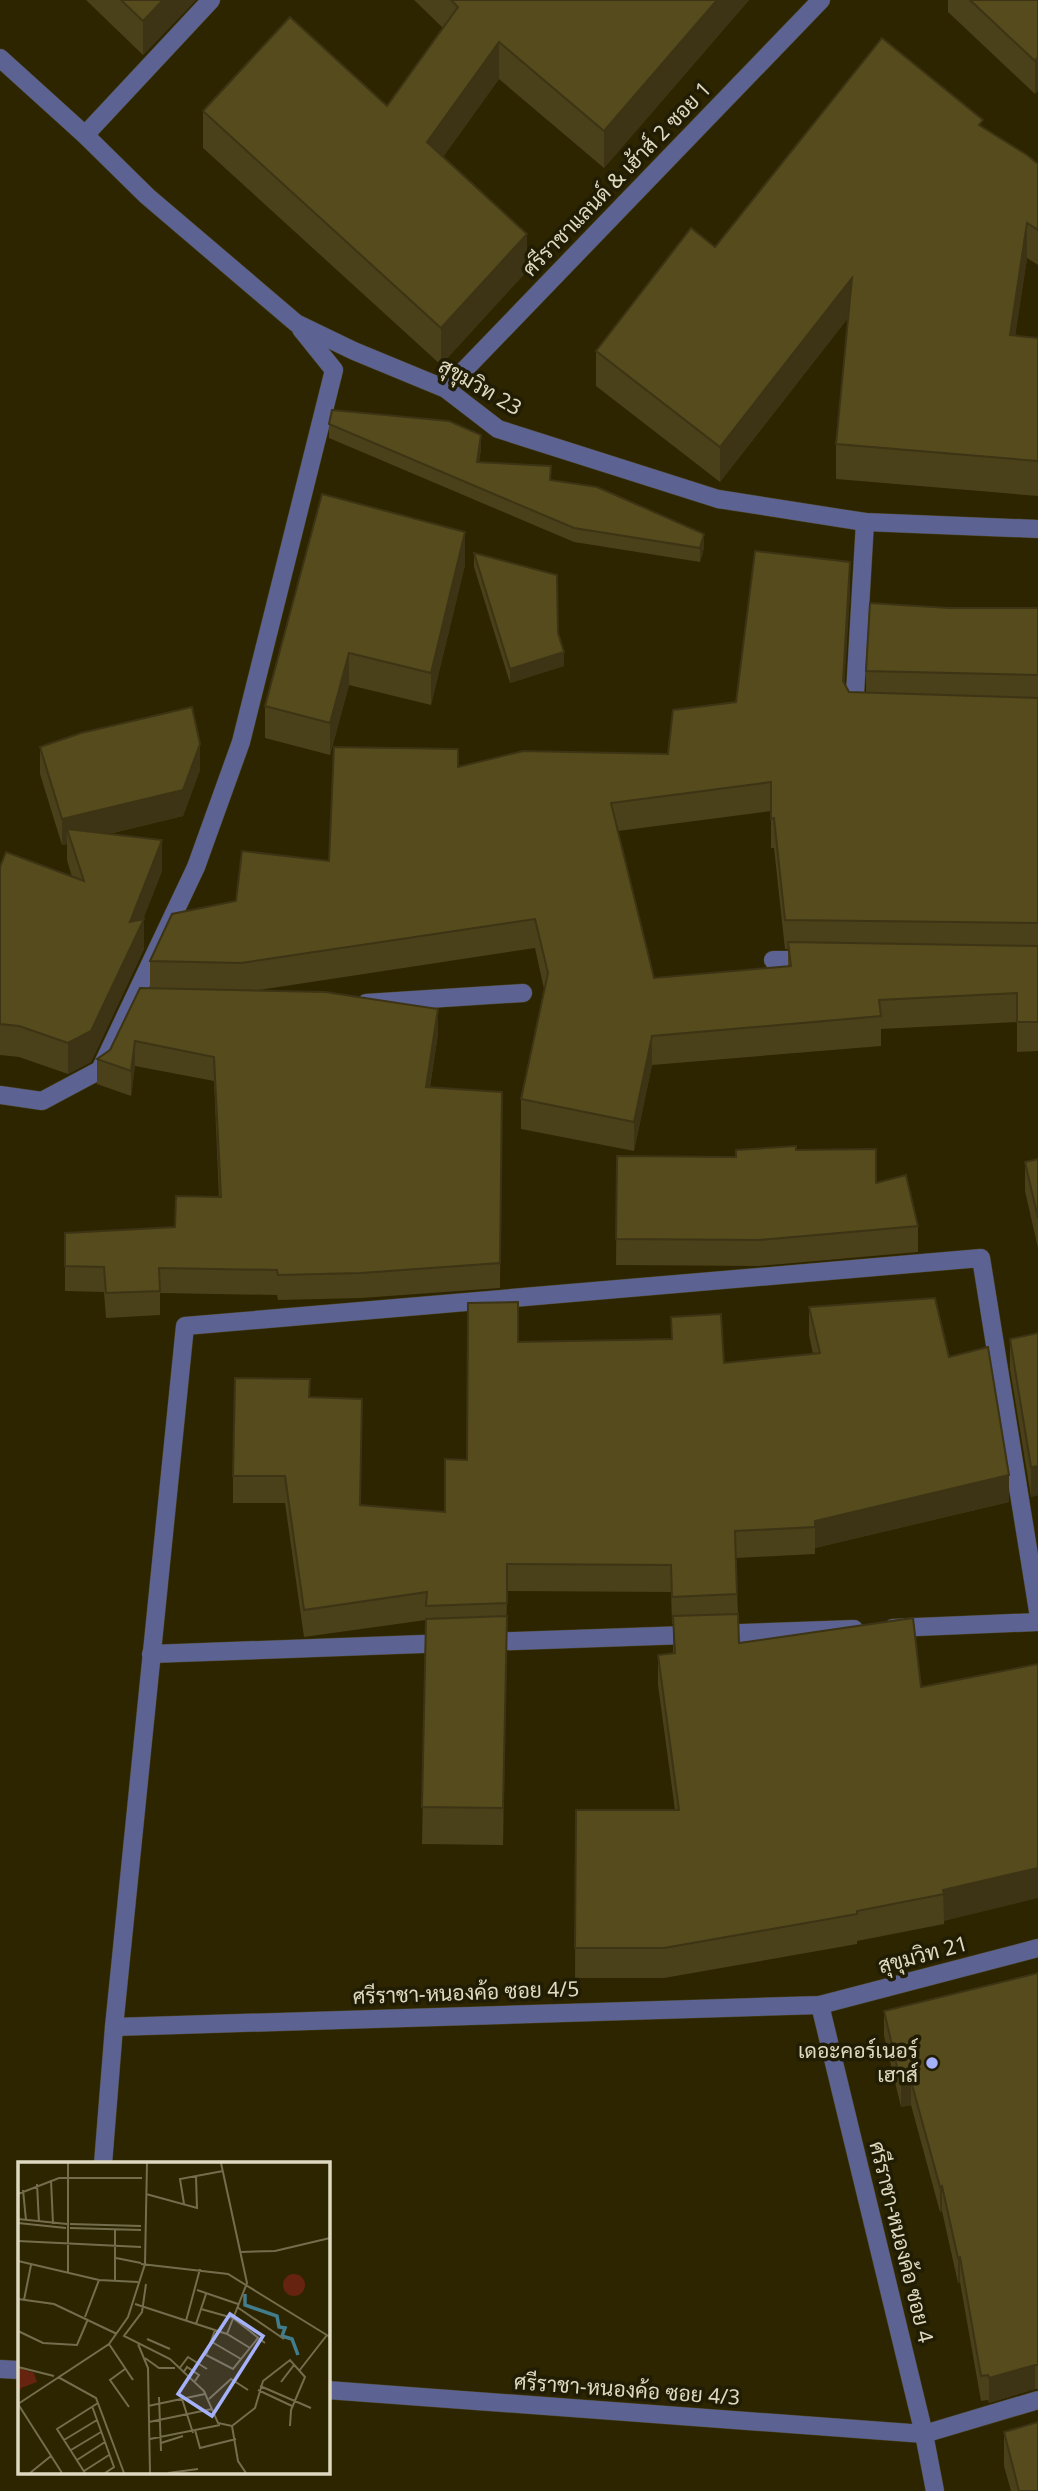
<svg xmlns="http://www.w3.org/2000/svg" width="1038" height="2491" font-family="'Noto Sans',Sarabun,sans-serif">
<rect width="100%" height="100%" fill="#2d2500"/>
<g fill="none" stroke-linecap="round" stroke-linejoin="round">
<defs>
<g id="minor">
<path d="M0 58 85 135 147 196 296 323 354 351 446 389 498 429 718 499 865 522 1038 529"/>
<path d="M85 135 211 0"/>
<path d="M446 389 821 0"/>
<path d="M856 711H854L865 522"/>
<path d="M773 960H811"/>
<path d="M366 1003 523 993"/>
<path d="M0 1095 42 1101 100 1070 196 867 241 742 334 370 301 329"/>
<path d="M893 1628 1038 1622"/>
<path d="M484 1642 854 1629"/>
<path d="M151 1654 449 1643"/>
<path d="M820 2005 924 2434 935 2491"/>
<path d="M114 2027 820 2005 1038 1948"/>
<path d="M103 2164 114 2027 185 1326 981 1258 1038 1611"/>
<path d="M0 2369 19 2370"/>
<path d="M327 2390 924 2434 1038 2400"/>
</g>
</defs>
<use href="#minor" stroke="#49421f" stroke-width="19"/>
<use href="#minor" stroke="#5c6392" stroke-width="18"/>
</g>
<g fill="#4a4019" fill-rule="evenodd">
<path d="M86 0H196L143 55Z"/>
<path d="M414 0H749L604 168 499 79 443 157 527 271 441 365 203 148V111L387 106 443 28Z"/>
<path d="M948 0H1038L1035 94 948 12Z"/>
<path d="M983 128 1038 164V265L1027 258 1015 336 1038 338V496L836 479V444L848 318 720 482 596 386V351L715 247Z"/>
<path d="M329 424 481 449 479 462 551 480 704 548 700 562 574 542 329 438Z"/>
<path d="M474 553 558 633 564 666 510 683 474 567Z"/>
<path d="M465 565 431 705 349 685 330 755 265 738V706Z"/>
<path d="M850 592 844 684 849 692H866V671L949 608H1038V1051L1017 1052V1022L881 1029V1046L652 1065 634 1151 521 1129V1099L544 989 535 948 253 991 438 1034 430 1087 502 1092 500 1288 361 1298 278 1300 277 1295 160 1293V1315L106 1318 104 1292 65 1291V1233L175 1227 219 1197 214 1081 135 1066 131 1096 97 1084V1059L110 1050 150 988V961L236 901 329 861 458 767 668 754 736 702ZM771 811V848H774L785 949H788V967L654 978 618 831Z"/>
<path d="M40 747 200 770 183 816 109 834 162 871 143 919 144 949 91 1062 68 1074 19 1057 0 1055V867L72 877 67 860V844L62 845 40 774Z"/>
<path d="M796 1150 876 1183 918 1226V1252L759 1266 616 1265 617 1156 736 1157Z"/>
<path d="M1038 1159V1248L1025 1191V1162Z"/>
<path d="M809 1307 949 1357 1009 1502 815 1548V1554L736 1558 739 1643 921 1687 1038 1664 944 1921V1924L857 1941V1944L664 1978H575L576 1810H675L658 1685V1655L673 1653V1624H672L671 1592 507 1591 503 1845 422 1844 426 1620 304 1637 285 1503H233V1476L310 1397 361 1505 445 1512 467 1460 518 1342 671 1339V1317L724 1363 813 1354 809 1335Z"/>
<path d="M1038 1333V1495L1031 1497 1010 1369V1339Z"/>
<path d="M1038 1973V2389H1035L989 2403 988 2400 981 2401 960 2282 958 2283 942 2211 940 2212 911 2105 901 2107 884 2036V2011Z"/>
<path d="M1004 2432 1038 2491H1011L1004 2466Z"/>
</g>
<g fill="#3c3414">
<path d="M163 0H196L143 55V21Z"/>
<path d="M717 0H749L604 168V131Z"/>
<path d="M499 42V79L427 179V142Z"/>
<path d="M1038 57V91L1035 94V61Z"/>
<path d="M1027 223V258L1010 370V335Z"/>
<path d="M527 234V271L441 365V328Z"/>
<path d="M852 278V313L720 482V447Z"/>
<path d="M481 435V449L477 476V462Z"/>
<path d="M465 532V565L431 705V673Z"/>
<path d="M704 534V548L700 562V548Z"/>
<path d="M850 562V592L843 710V681Z"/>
<path d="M564 652V666L510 683V669Z"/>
<path d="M349 653V685L330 755V723Z"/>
<path d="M200 744V770L183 816 71 843 67 829V844L62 845V819Z"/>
<path d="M162 840V871L139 930 144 919V949L91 1062 68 1074V1043L130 922Z"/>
<path d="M438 1009V1034L426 1112V1087Z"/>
<path d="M652 1036V1065L634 1151V1122Z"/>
<path d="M135 1041V1066L131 1096V1071Z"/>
<path d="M1038 1466V1495L1031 1497V1467Z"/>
<path d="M1009 1475V1502L815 1548V1521Z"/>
<path d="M507 1616V1653L503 1845V1808Z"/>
<path d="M1038 1868V1898L944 1921 943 1890Z"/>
<path d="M911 2081V2105L901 2107V2083Z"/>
<path d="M942 2186V2211L940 2212V2187Z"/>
<path d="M960 2257V2282L958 2283V2258Z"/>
<path d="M1035 2365V2389L989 2403V2378Z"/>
</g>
<g fill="#564b1d" stroke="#3c3414" stroke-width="2">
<path d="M121 0H163L143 21Z"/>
<path d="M451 0H717L604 131 499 42 427 142 527 234 441 328 203 111 290 17 387 106 458 7Z"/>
<path d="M970 0H1038V57L1035 61Z"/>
<path d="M882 38 983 120 979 125 1027 155 1038 164V230L1027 223 1010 335 1038 338V461L836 444 852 278 720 447 596 351 691 228 715 247Z"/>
<path d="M332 410 449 421 481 435 477 462 551 466 550 480 597 487 704 534 700 548 574 528 329 424Z"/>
<path d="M322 494 465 532 431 673 349 653 330 723 265 706Z"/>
<path d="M755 551 850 562 843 681 849 692 1038 698V923L785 920 774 818 771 819V782L611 803 654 978 791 966 788 942 1038 946V1022H1017V993L879 1000 881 1016 652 1036 634 1122 521 1099 548 973 535 919 241 963 150 961 172 914 236 901 242 851 329 861 334 747 458 749V767L523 751 668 754 673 710 736 702Z"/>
<path d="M474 553 557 575 558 633 564 652 510 669Z"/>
<path d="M870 603 949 608H1038V675L866 671Z"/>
<path d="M192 707 200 744 183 790 62 819 40 747 81 733Z"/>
<path d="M67 829 162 840 130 922 144 919 91 1031 68 1043 19 1026 0 1024V867L6 852 84 881Z"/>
<path d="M140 988 325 992 438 1009 426 1087 502 1092 500 1263 361 1273 278 1275 277 1270 159 1268 160 1291 106 1293 104 1267 65 1266V1233L175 1227 176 1196 221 1197 214 1057 135 1041 131 1071 97 1059 110 1050Z"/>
<path d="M796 1146V1150L876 1149V1183L906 1175 918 1226 759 1240 616 1239 617 1156 736 1157V1150Z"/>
<path d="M1038 1159V1218L1025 1162Z"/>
<path d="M935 1298 949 1357 988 1347 1009 1475 815 1521V1527L735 1531 737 1594 672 1597 671 1565 507 1564V1603L426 1606 427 1592 304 1610 285 1476H233L235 1378 310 1379 309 1397 362 1399 360 1505 445 1512V1459L467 1460 468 1303 518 1302V1342L672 1339 671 1317 721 1314 724 1363 820 1353 809 1307Z"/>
<path d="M1038 1333V1466L1031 1467 1010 1339Z"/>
<path d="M738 1614 739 1643 913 1618 921 1687 1038 1664V1868L943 1890 944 1894 857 1911V1914L664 1948H575L576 1810H679L658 1655 675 1653 673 1616Z"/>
<path d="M507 1616 503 1808 422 1807 426 1619Z"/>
<path d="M1038 1973V2365H1035L989 2378 988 2375 981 2376 960 2257 958 2258 942 2186 940 2187 911 2081 901 2083 884 2011Z"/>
<path d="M1038 2422V2491H1019L1004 2432Z"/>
</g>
<circle fill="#a6b1fc" stroke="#211c04" stroke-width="2.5" cx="932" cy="2063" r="7"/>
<g text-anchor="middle" stroke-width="7" stroke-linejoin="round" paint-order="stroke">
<g font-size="21" fill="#ded9c0" stroke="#211c04">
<text transform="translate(617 179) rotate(-46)" y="7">ศรีราชาแลนด์ &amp; เฮ้าส์ 2 ซอย 1</text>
<text transform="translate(480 387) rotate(30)" y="7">สุขุมวิท 23</text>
<text transform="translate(923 1955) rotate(-15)" y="7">สุขุมวิท 21</text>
<text transform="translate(466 1993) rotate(-2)" y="7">ศรีราชา-หนองค้อ ซอย 4/5</text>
<text transform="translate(901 2242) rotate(76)" y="7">ศรีราชา-หนองค้อ ซอย 4</text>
<text transform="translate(627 2390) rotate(4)" y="7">ศรีราชา-หนองค้อ ซอย 4/3</text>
</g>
<g font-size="21" fill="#ded9c0" stroke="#211c04" text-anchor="end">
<text x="918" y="2058">เดอะคอร์เนอร์<tspan x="918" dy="24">เฮาส์</tspan></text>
</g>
</g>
<g transform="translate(18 2162)">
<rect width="312" height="312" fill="#2d2500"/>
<path d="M265 123a11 11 0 1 1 22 0a11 11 0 1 1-22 0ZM0 206 16 211 19 220 3 226 0 233Z" fill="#66230f"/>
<path fill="none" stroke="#417d8d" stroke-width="3.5" d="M227 132V143L259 154 261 165 267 166 264 174 274 177 280 193"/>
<path fill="none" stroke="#746d4d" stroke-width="2" d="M50 1V62M203 1 229 121 209 172M33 18 35 62M19 22 21 61M5 28 8 58M0 32 41 16H124M128 32 179 46 178 14M166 42 162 17 205 9M0 57 49 62M0 61 48 66M52 62 123 64M52 66 123 68M0 79 123 85M223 90 257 89 312 76M98 96 123 101M0 99 81 118 120 120M123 102 210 112 312 175M50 111V62V67M97 120V68M128 122 124 150 106 174 152 197 186 229 200 261 214 264M179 128 220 142M0 137 36 142 99 172M6 138 13 103M117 142 209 172 232 186M219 145 266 177M183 147 215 156 247 181M67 155 81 118M168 159 182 107M178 162 188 132M197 168 188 193 215 207 240 176M0 169 25 181 59 183 70 157M129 177 152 187M194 180 223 197M91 182 115 218M120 182 130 206 132 311M127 196 141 206H157M0 205 36 214M107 207 92 218 111 245M161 207 170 195 189 207M281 209 309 173M165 211 169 205 181 213 177 219M40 215 78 236 106 311M263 220 276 203M242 224 293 246M240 228 274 244M141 235 143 289M164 237 175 271M191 237 213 217 230 228M0 242 44 311M0 242 91 182 110 155 127 102 129 1M74 244 96 305 87 311M130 244 187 232M131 260 194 247M214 264 237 246 245 219 272 198 287 215 273 248 272 264M214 264 220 299 228 311M177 268 182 286 218 277M132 277 202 263M46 278 79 258M143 281 165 274M53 288 83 270M59 298 87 280M66 309 91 293M12 311 33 294M67 311 39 267 80 241M150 311 180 307"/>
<path fill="#a6b1fc" fill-opacity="0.15" stroke="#a6b1fc" stroke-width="3.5" d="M212 152 245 174 194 254 160 232Z"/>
<rect width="312" height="312" fill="none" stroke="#ded9c0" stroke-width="3.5"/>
</g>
</svg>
